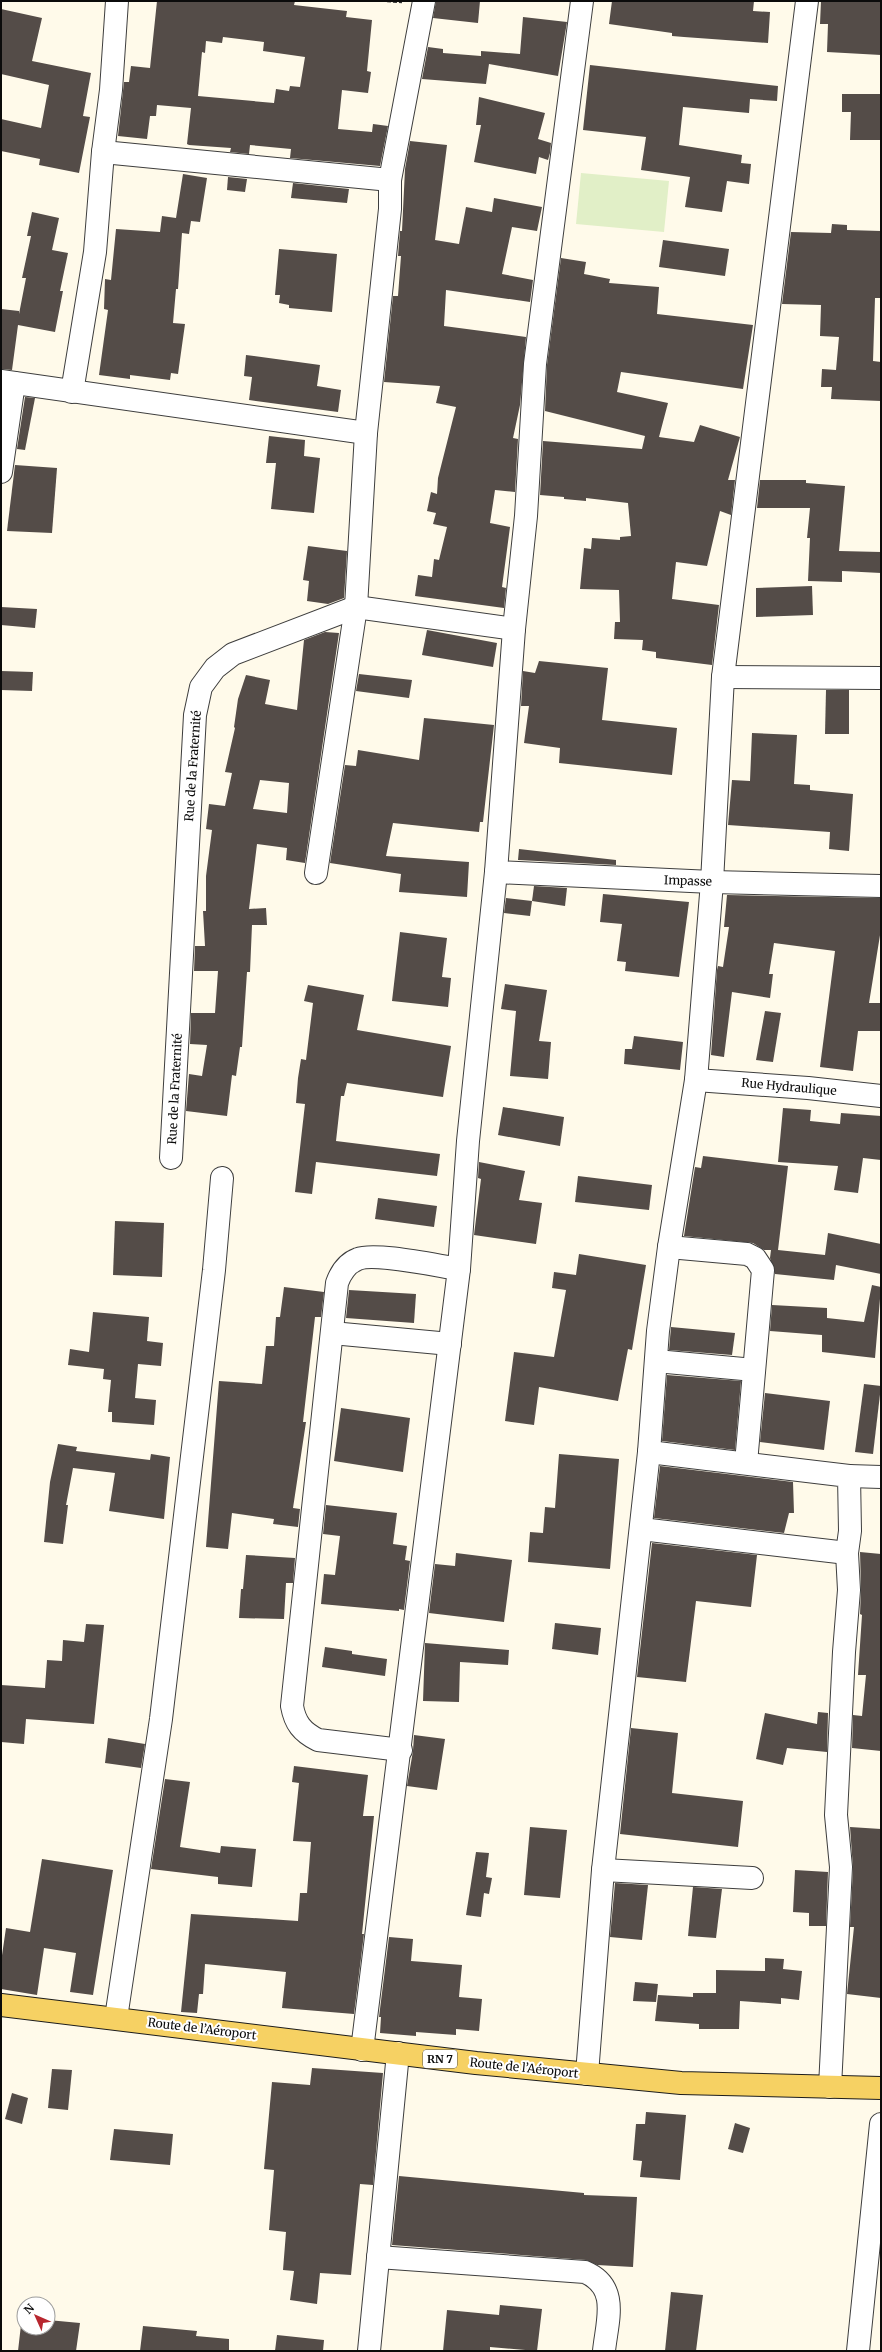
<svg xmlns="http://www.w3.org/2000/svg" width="882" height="2352" font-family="Merriweather,serif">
<rect width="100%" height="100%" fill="#fffaea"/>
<path fill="#e1efc7" d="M581 173 669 181 664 232 576 224Z"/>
<g fill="#544c48" fill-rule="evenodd">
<path d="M157 1H295L294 5 347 11 346 17 372 20 367 71 371 72 368 93 342 90 338 129 372 132 373 124 388 126 380 166 290 158 291 149 250 145 249 154 230 152 231 148 189 145 187 144 191 108 157 105 156 116H150L147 139 118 136 124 82H129L131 66 150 68ZM223 37 264 42 263 51 305 57 300 87 290 86 289 91 276 89 274 103 198 96 202 52 205 53 206 41 222 43Z"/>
<path d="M436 1H480L478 23 433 18Z"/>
<path d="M612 1H754L753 11 770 12 768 43 684 37 672 36V33L609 24Z"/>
<path d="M821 1H881V55L827 52 828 24H820Z"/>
<path d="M1 9 42 18 32 61 91 73 83 116 90 117 79 173 39 165 40 159 1 151V119L41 128 49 85 1 74Z"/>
<path d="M523 17 567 22 558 76 489 64 486 84 422 79 428 47 443 49V53L481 56V51L520 54Z"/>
<path d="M590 65 778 86 777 101 750 99 749 113 683 107 679 145 742 155 741 163 751 164 749 184 727 181 722 212 685 207 690 177 641 170 646 137 583 130Z"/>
<path d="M842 94H881V140H850L851 112H842Z"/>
<path d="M479 97 545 113 538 139 551 143 550 153 548 160 539 157 536 174 474 162 481 125H476Z"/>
<path d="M410 141 447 145 435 240 459 244 466 207 492 212 494 198 542 207 537 231 512 227 502 274 533 280 530 302 446 290 444 326 526 337 520 405 513 438 518 439 515 492 495 490 490 523 510 527 502 587 506 588 504 608 415 596 418 575 432 577 434 559 439 560 447 527 433 524 436 513 427 511 431 492 437 494 438 478 456 407 436 403 440 386 384 382 393 296H398L401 256H398L400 231H402L405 169Z"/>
<path d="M183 174 207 178 200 222 191 221 189 234 182 233 178 289H176L173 323 185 324 178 374 171 373 170 380 130 375V379L99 375 108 310 104 309 105 279 111 280 116 229 160 232 162 216 176 218Z"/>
<path d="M228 177 247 179 245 192 227 190Z"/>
<path d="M293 183 349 189 347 203 291 198Z"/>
<path d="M32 212 59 218 52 250 68 253 60 291H63L55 332 18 325 12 370 1 369V309L19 311V314L26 278H22L31 236H27Z"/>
<path d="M832 224 847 225V230L881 231V298H875L873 361 881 362V401L831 399 832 387H821L822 369 836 370 839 337 820 336 821 305 782 304 791 232 831 233Z"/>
<path d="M663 240 729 249 725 276 659 267Z"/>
<path d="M279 249 337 254 332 312 289 308V305L279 303 280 295H275Z"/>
<path d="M561 258 586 262 584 274 610 279 609 283 659 287 657 314 753 325 743 389 621 372 617 392 668 403 659 437 694 442 700 425 740 437 728 480H735L731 515 720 511 707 566 676 562 672 599 719 605 712 665 656 658V652L642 650 643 640 614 639 615 622H620L619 590 580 589 584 548 591 549 592 538 620 540V537L631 536 628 503 586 498V501L564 499V497L540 495 543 441 642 449 645 436 545 411 547 365Z"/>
<path d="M246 355 320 365 317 386 341 390 338 412 249 400 252 377 244 376Z"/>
<path d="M25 397 35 398 25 450 17 449Z"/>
<path d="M269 436 305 440 304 456 320 458 314 513 271 509 276 463H266Z"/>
<path d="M15 465 57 468 52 533 7 531Z"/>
<path d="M760 480H806V483L845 486 839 551 881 552V573L842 571V582L808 581 810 538H807L810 508H757Z"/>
<path d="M308 546 347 551 344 598 328 604 307 601 309 581 303 580Z"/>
<path d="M812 586 813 615 756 617V588Z"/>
<path d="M1 607 37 609 35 628 1 625Z"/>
<path d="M427 630 497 643 493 667 422 655Z"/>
<path d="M325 632 339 633 305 863 286 860 287 848 257 844 249 909 266 908 267 925H252L250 972H247L242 1047H240L236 1076 232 1075 227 1116 186 1111 189 1074 202 1076 207 1045 190 1044 191 1013H215L218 971H194L195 946H205L203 911H206V876L212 830 206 829 209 804 225 806 232 773 225 772 235 728 234 727 238 699 246 675 270 680 265 704 297 710 304 640ZM260 780 289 783 287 813 253 809Z"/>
<path d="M539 661 608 668 602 720 677 728 672 775 559 763 560 748 524 743 529 706H521L523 671 535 673Z"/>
<path d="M1 671 33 672 32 691 1 690Z"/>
<path d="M359 674 412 680 409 698 356 691Z"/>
<path d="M826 690H849V734H825Z"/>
<path d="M424 718 494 725 483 822H480L479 832 393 823 386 856 469 862 467 897 399 892 401 874 330 863 345 765 356 766 358 750 419 760Z"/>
<path d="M752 733 797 735 794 784 810 785V790L853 794 849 851 829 849 830 832 728 825 732 780 750 781Z"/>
<path d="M519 849 616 860V865L518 860Z"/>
<path d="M534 886 567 888 565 906 532 901Z"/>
<path d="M603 894 689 902 679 977 625 971 626 962 617 961 622 924 600 922Z"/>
<path d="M727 895 881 898V929L869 1003H881V1031H858L853 1071 820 1067 835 951 774 943 769 974H773L770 998 732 992 724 1057 711 1055 717 970 718 966 723 967 729 927H724Z"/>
<path d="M506 898 532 901 530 916 504 913Z"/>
<path d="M400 932 447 938 442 977 451 978 448 1007 392 1001Z"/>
<path d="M505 984 547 990 539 1041 551 1042 548 1079 510 1076 516 1011 501 1009Z"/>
<path d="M308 985 364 995 357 1030 451 1046 443 1097 347 1083 344 1096H341L336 1141 440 1154 437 1176 316 1162 312 1194 295 1192 305 1104 296 1103 298 1078 301 1059 306 1060 313 1003 304 1001Z"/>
<path d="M765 1011 781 1013 773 1062 756 1060Z"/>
<path d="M634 1036 683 1042 680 1070 624 1064 625 1049H632Z"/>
<path d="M503 1107 564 1117 560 1146 498 1135Z"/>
<path d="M783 1108 811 1110 810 1121 840 1124 841 1113 881 1116V1160L863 1158 858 1193 834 1190 838 1166 778 1162Z"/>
<path d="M703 1156 788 1166 778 1250 825 1255 828 1233 881 1244V1274L836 1265 834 1280 775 1274 770 1258 771 1250H764L753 1243 684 1236 695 1167 701 1168Z"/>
<path d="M479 1162 525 1171 519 1200 542 1203 536 1244 474 1235 481 1179 478 1178Z"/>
<path d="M578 1176 652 1185 649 1210 575 1202Z"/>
<path d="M378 1198 437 1206 434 1227 375 1219Z"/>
<path d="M115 1221 164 1223 162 1277 113 1275Z"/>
<path d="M579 1254 646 1265 632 1350 628 1349 618 1401 539 1387 534 1425 505 1421 514 1352 554 1357 566 1290 552 1288 554 1272 576 1275Z"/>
<path d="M872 1285 881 1287 875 1358 822 1352V1335L770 1331 772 1305 827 1308V1318L864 1322Z"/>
<path d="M284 1287 324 1292 321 1317H315L303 1422H306L293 1508 300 1509 298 1527 273 1524 274 1519 232 1513 228 1549 206 1547 219 1381 262 1384 266 1346H274L276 1317H280Z"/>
<path d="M349 1290 416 1294 414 1323 346 1318Z"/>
<path d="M93 1312 149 1317 147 1341 163 1343 161 1366 138 1364 135 1398 156 1400 154 1425 112 1422V1412H108L111 1380 103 1379 104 1369 68 1365 70 1349 89 1352Z"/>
<path d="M671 1327 735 1333 732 1355 669 1350Z"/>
<path d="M667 1375 741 1381 735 1450 662 1441Z"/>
<path d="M864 1384 881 1386 873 1454 855 1452Z"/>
<path d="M765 1393 830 1401 824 1450 760 1442Z"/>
<path d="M341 1408 410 1418 403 1472 334 1461Z"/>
<path d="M58 1444 77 1447 76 1451 150 1460 151 1454 170 1457 164 1519 109 1511 115 1473 73 1468 66 1505H68L63 1544 44 1542 50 1482Z"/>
<path d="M559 1454 619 1459 610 1569 528 1562 530 1532 543 1533 545 1507 555 1508Z"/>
<path d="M660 1466 793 1482 794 1513H789L784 1533 654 1518Z"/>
<path d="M326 1505 397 1513 393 1544 407 1546 405 1560 410 1561 404 1610 399 1609V1611L321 1604 324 1574 335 1575 340 1536 323 1534Z"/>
<path d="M652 1543 757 1555 751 1607 696 1601 686 1682 637 1677Z"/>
<path d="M860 1552 881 1554V1751L852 1748 853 1715 862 1716 866 1675H858L862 1615 860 1614 861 1589Z"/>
<path d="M456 1553 512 1560 504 1622 429 1613 435 1564 455 1566Z"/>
<path d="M246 1555 295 1558 293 1583H286L284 1619 239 1618 241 1589H243Z"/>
<path d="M555 1623 601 1628 598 1655 552 1649Z"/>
<path d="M86 1624 104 1625 94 1724 26 1719 24 1744 1 1742V1685L45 1688 47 1660 62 1661 63 1640 84 1642Z"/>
<path d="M425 1643 509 1650 508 1665 460 1662 459 1702 423 1701Z"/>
<path d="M325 1647 352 1651V1654L387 1659 385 1676 322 1667Z"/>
<path d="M818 1712 828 1713 827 1752 787 1748 783 1765 756 1759 765 1713 817 1724Z"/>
<path d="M631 1728 678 1733 672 1793 743 1801 738 1847 620 1834Z"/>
<path d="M414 1735 445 1739 437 1790 407 1786 413 1751Z"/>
<path d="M108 1738 145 1744 141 1768 105 1763Z"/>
<path d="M294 1766 368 1775 363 1816H374L362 1934H364L354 2014 282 2008 286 1972 205 1964 203 1994H199L197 2013 181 2012 191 1914 298 1921 300 1893H307L311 1842 293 1841 299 1783 292 1782Z"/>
<path d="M165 1779 190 1782 180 1847 220 1853 221 1846 256 1849 252 1887 218 1884V1877L151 1869Z"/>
<path d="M530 1827 567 1830 560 1898 524 1895Z"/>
<path d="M850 1827 881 1829V1998L847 1994 854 1927H850L853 1868Z"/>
<path d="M476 1852 489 1853 486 1877 492 1878 489 1894 484 1893 481 1917 466 1915Z"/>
<path d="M42 1859 113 1870 93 1995 70 1992 76 1953 44 1948 37 1995 1 1989V1962L6 1928 30 1932Z"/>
<path d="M795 1870 828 1872 826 1926H809V1913L793 1912Z"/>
<path d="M615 1883 648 1885 642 1940 610 1937Z"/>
<path d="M693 1887 722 1889 716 1938 688 1936Z"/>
<path d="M389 1937 413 1939 411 1961 462 1965 459 1997 482 1999 479 2031 456 2029V2035L416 2032V2036L380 2033 381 2017H379Z"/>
<path d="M765 1958 784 1959 783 1969 802 1971 799 2000 781 1998V2004L740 2001 739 2029H699V2024L655 2021 658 1995 693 1997V1993H716V1970L765 1971Z"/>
<path d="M635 1982 658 1984 656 2002 633 2001Z"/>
<path d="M312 2068 383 2073 373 2185 360 2184 351 2275 320 2273 317 2304 290 2300 294 2271 283 2270 286 2232 269 2230 274 2170 264 2169 272 2082 310 2085Z"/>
<path d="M52 2069 72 2070 68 2110 48 2108Z"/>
<path d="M12 2093 28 2098 22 2124 5 2119Z"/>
<path d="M646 2112 686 2115 680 2180 640 2177 642 2161 633 2160 636 2124H645Z"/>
<path d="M735 2123 750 2128 743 2153 728 2149Z"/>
<path d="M114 2129 173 2134 170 2165 110 2160Z"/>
<path d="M399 2176 584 2193V2195L637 2197 633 2267 597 2265 586 2260 392 2245Z"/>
<path d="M671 2292 703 2295 696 2351H665Z"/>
<path d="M500 2305 542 2309 537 2351 490 2347V2351H443L447 2310 499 2315Z"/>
<path d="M22 2316 24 2328H48V2320L80 2323 76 2351H18Z"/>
<path d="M143 2326 197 2331 196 2336 229 2339V2351H140Z"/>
<path d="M277 2335 324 2340 323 2351H275Z"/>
</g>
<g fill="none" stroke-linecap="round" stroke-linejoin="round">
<defs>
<g id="street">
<path d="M103 152 390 180"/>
<path d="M1 381 366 433"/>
<path d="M72 392 95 252 103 152 111 90 117 1"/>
<path d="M1 472 14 383"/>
<path d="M723 677 881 678"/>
<path d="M496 872 712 882 881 886"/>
<path d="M316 873 356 607 366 433 390 209V180L424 1"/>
<path d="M696 1080 808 1088 881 1096"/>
<path d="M171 1158 195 715 201 687 215 668 233 654 356 607 514 629"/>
<path d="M669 1247 747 1254 755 1258 763 1270 746 1463"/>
<path d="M332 1333 450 1344"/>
<path d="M656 1361 754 1370"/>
<path d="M649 1452 849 1476 850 1531 847 1553 849 1590 844 1652 836 1815 841 1867 830 2087"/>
<path d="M849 1476 881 1477"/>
<path d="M641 1529 847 1553"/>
<path d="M401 1750 318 1740C302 1732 295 1723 292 1706L337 1283C341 1272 347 1263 358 1259 375 1252 438 1266 459 1269"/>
<path d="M603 1870 752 1878"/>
<path d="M116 2018 161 1719 214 1270 222 1178"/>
<path d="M362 2050 459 1269 468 1141 496 872 514 629 526 516 535 364 582 1"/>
<path d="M587 2074 603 1870 649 1452 658 1331 669 1247 696 1080 712 882 723 677 807 1"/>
<path d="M378 2257 585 2272C620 2287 607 2321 604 2351"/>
<path d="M369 2351 398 2053"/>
<path d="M858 2351 881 2124"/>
</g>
<path id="primary" d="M1 2005 476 2063 681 2083 881 2088"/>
</defs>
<use href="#street" stroke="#3e3e3e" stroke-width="24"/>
<use href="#primary" stroke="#1c1c1c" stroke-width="24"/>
<path stroke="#2d2d2d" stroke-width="2.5" stroke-dasharray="4 2" stroke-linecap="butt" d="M387 1 402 2"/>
<use href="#street" stroke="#fff" stroke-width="22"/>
<use href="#primary" stroke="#f6d163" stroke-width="22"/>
</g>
<g text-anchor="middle" stroke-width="4" stroke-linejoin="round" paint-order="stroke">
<rect fill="#fff" stroke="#545454" stroke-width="1" x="423" y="2050" width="34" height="18" rx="3"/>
<g font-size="11" font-weight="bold" fill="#0b0b0b">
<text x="440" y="2063">RN 7</text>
</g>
<g font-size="12" fill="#0b0b0b" stroke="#fff">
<text transform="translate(193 766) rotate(-86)" y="4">Rue de la Fraternité</text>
<text transform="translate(688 881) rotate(2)" y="4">Impasse</text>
<text transform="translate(789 1087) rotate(5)" y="4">Rue Hydraulique</text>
<text transform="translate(175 1089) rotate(-87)" y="4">Rue de la Fraternité</text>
<text transform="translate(202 2029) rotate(7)" y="4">Route de l’Aéroport</text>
<text transform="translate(524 2068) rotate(6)" y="4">Route de l’Aéroport</text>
</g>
</g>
<rect width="882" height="2352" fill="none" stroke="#0b0b0b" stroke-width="4"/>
<g transform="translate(36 2316) rotate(315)"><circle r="19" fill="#ffffff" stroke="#9d9d9d"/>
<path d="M0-3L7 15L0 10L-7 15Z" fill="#b8272f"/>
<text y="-6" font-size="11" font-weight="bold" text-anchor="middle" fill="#0b0b0b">N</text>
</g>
</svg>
